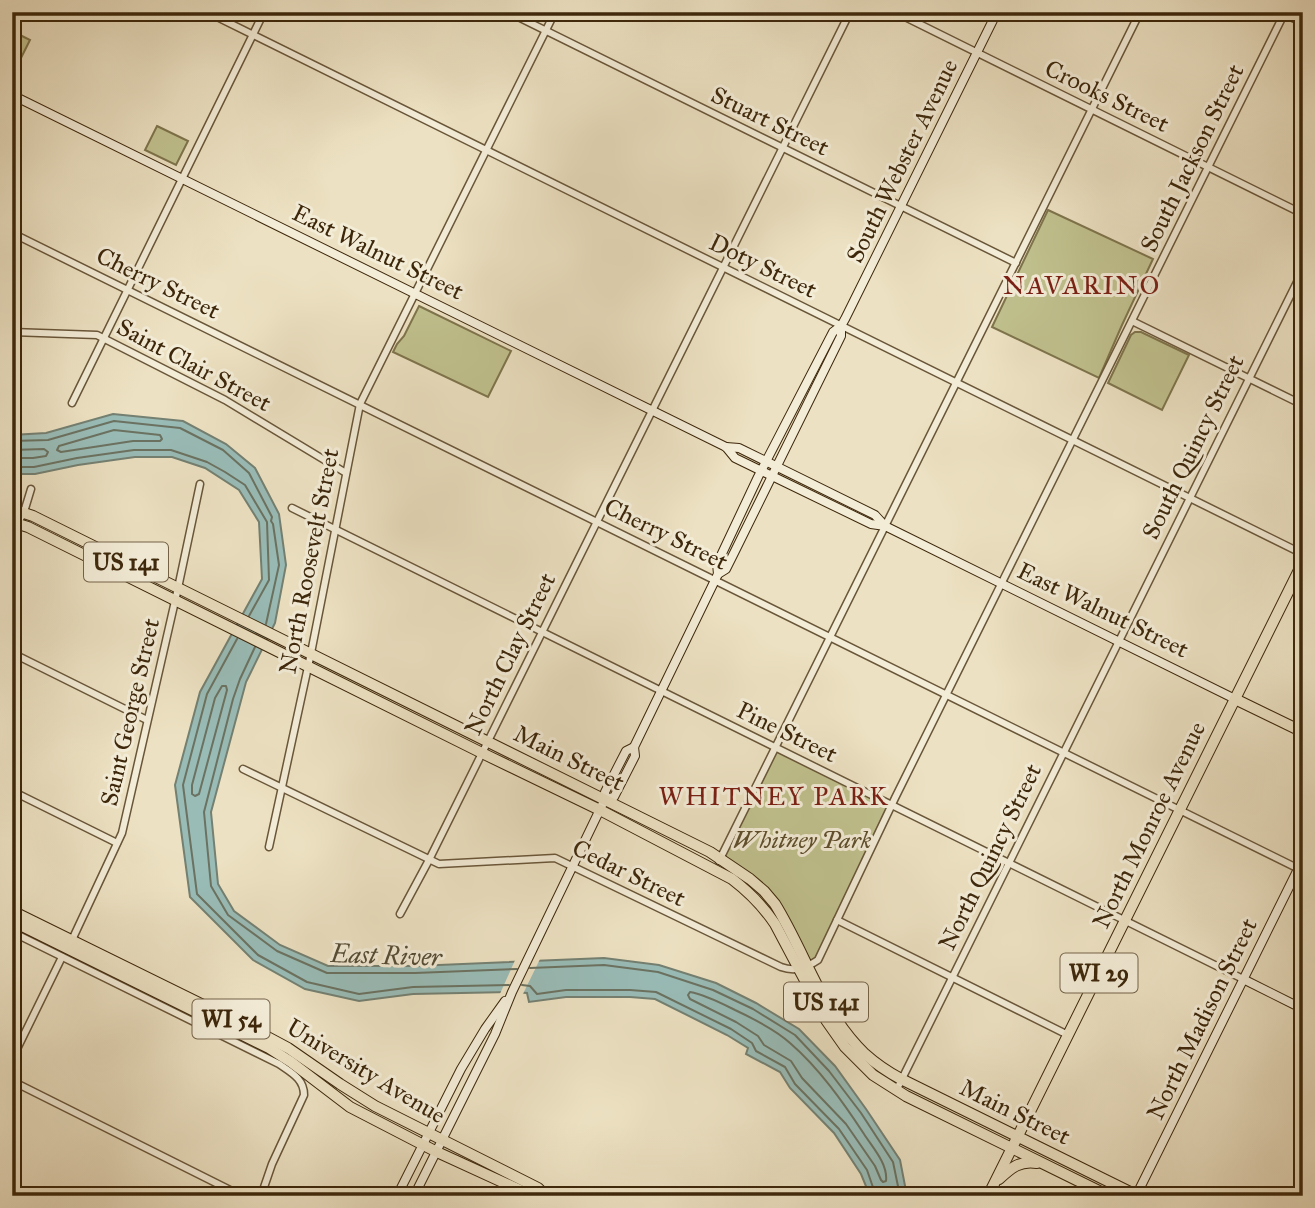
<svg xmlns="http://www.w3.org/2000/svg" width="1315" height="1208" font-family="'IM FELL Great Primer',serif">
<rect width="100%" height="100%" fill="#ece1c2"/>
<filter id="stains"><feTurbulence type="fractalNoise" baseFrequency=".00286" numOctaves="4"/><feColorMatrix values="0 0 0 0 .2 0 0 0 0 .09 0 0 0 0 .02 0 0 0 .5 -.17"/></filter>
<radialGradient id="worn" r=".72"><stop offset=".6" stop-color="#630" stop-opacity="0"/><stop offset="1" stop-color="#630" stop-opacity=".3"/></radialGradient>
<g fill="#c0c18e" stroke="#7e744c" stroke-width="2">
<path d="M12 31 30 40 12 76Z"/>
<path d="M157 126 188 141 176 165 145 150Z"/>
<path d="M1048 210 1153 259 1122 325 1099 378 992 327Z"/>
<path d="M419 306 511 351 488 397 393 352 397 344 404 336Z"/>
<path d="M1135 332H1141L1189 355 1162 410 1108 383 1131 335Z"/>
<path d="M775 748 891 805 818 960 801 969 757 896 718 862Z"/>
</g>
<path fill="#99bcb7" stroke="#748072" stroke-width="2" d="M113 414 183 421 226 444 255 468 279 514 286 565 275 623 246 682 211 812 218 884 234 911 280 945 328 966H415L604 958 659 965 716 983 756 1003 799 1029 835 1066 866 1109 900 1160 907 1196H870L861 1174 834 1133 790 1088 780 1072 746 1054 748 1048 727 1035 655 999 630 997H566L529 1002 527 993 512 992 413 994 359 1001 305 989 253 960 190 897 175 785 200 692 262 579 259 522 239 490 205 468 172 457H135L78 465 35 474H12V435L46 433Z"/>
<path fill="#ece1c2" d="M541 957 522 996H499L516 958Z"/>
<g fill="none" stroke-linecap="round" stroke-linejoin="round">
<g stroke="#6b7261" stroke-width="2">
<path d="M114 430 160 435 162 439 160 441H133L61 452 57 450 59 446Z"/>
<path d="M12 441 48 440 114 421 180 428 223 450 249 473 272 517 271 521 273 524 279 565 266 624"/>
<path d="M12 450 44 449 48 452 46 456 33 458H12"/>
<path d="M12 467H34L77 458 134 450H171L207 462 225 472 245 485 267 522 269 580 249 616"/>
<path d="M237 639 207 694 183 785 197 894 258 955 307 982 359 994 413 987 509 985"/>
<path d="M255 647 240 679 233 699 204 812 211 886 228 915 277 951 327 973H415L517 969"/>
<path d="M222 686H226L227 690 199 794 195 796 192 794V785L215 698Z"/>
<path d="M530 968 604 965 658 972 713 990 753 1009 795 1035 829 1071 861 1113 893 1162 900 1196"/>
<path d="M522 985 530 986 537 994 566 990H630L656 992 731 1029 752 1043 756 1051 785 1067 795 1084 839 1129 867 1170 876 1196"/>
<path d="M690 992C706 995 721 1003 735 1010 752 1018 776 1030 790 1043 819 1068 843 1102 864 1134 873 1148 888 1164 886 1181L883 1182 881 1180 875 1166 846 1124 802 1078 791 1061 764 1045 758 1036 736 1022 690 999 688 995Z"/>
</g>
<defs>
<g id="street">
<path d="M207 12 1303 554"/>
<path d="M508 12 1016 263"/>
<path d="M895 12 1303 214"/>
<path d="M1282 13 1303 23"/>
<path d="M12 233 1303 871"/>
<path d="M1132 321 1303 405"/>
<path d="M12 332 97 335 225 400 346 473"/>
<path d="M72 403 264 12"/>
<path d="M292 508 1243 979"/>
<path d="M12 533 24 512 31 489"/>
<path d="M12 653 147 720"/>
<path d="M243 769 439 864 555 858 781 967C795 972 806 968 818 960L895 798 1285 12"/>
<path d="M12 791 117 843"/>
<path d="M269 847 311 653 360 404 555 12"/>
<path d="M719 861 1140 12"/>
<path d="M400 914 429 860 850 12"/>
<path d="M837 920 1068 1035"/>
<path d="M12 932 279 1064C292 1073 304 1079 304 1095L272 1164 261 1196"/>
<path d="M72 940 122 833 178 588 200 484"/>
<path d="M12 1081 242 1196"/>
<path d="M12 1084 13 1066 17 1049 62 957"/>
<path d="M896 1091 1303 270"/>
</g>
<g id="secondary">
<path d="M12 95 726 447 735 458 871 524 885 526"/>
<path d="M726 447 739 448 875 515 885 526 1235 699"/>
<path d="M718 574 726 569 735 551 841 336V326"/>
<path d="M605 799 614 797 635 756 634 747 718 574 717 564 758 477 833 332 841 326 845 319 997 12"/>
<path d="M1243 979 1303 1009"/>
<path d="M397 1196 461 1069 485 1029 505 1001"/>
<path d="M414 1196 495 1034 512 992 605 799V792L626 751 634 747"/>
<path d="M1136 1196 1303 859"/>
</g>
<g id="primary">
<path d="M12 509 33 516 710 852 750 879 764 891 775 904C806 954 822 1013 865 1054 876 1064 888 1072 901 1079L1138 1196"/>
<path d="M12 522 28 527 50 538 482 753 600 810 732 879C749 892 763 906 775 924L826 1020 845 1047 873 1075 906 1096 1109 1196"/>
<path d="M1235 699 1303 732"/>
<path d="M12 911 258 1032 288 1048 340 1084 375 1106 538 1188 546 1196"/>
<path d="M12 921 269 1048 291 1062 350 1107 437 1152 533 1196"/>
<path d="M999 1179C1011 1168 1020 1160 1037 1163"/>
<path d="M988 1196 1303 562"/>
</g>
</defs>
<use href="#street" stroke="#695639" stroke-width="9"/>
<use href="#secondary" stroke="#3d270b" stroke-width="10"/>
<use href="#primary" stroke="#3d270b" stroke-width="12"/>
<use href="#street" stroke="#f3ecd7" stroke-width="6"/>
<use href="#secondary" stroke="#f3ecd7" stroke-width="8"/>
<use href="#primary" stroke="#ece1c2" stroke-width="10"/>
</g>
<g text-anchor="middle" stroke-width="6" stroke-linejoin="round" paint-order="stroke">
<g fill="#f3ecd7" stroke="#746248" stroke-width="2">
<rect x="84" y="542.5" width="84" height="39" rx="5"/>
<rect x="1060.5" y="953.5" width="77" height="39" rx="5"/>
<rect x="784" y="982.5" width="84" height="39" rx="5"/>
<rect x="192.5" y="999.5" width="77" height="39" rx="5"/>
</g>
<g font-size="23" font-weight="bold" fill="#3d270b">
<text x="126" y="570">US 141</text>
<text x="1099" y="981">WI 29</text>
<text x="826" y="1010">US 141</text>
<text x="231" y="1027">WI 54</text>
</g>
<g font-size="24" fill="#3d270b" stroke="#f3ecd7">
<text transform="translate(1107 96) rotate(26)" y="8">Crooks Street</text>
<text transform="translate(770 121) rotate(26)" y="8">Stuart Street</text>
<text transform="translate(1192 158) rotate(-64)" y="8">South Jackson Street</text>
<text transform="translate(902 161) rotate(-64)" y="8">South Webster Avenue</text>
<text transform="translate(378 252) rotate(26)" y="8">East Walnut Street</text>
<text transform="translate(763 266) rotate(26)" y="8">Doty Street</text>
<text transform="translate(158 283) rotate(26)" y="8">Cherry Street</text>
<text transform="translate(194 365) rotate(28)" y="8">Saint Clair Street</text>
<text transform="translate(1193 447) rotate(-64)" y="8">South Quincy Street</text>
<text transform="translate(666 534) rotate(26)" y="8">Cherry Street</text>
<text transform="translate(309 561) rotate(-79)" y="8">North Roosevelt Street</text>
<text transform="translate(1103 610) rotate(26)" y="8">East Walnut Street</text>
<text transform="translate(510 654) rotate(-64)" y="8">North Clay Street</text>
<text transform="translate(130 712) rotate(-77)" y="8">Saint George Street</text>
<text transform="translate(787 732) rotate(26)" y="8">Pine Street</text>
<text transform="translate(569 758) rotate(26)" y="8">Main Street</text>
<text transform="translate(1149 825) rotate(-64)" y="8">North Monroe Avenue</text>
<text transform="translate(990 857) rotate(-64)" y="8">North Quincy Street</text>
<text transform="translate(629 873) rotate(26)" y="8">Cedar Street</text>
<text transform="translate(1202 1019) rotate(-64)" y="8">North Madison Street</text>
<text transform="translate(366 1071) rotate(31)" y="8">University Avenue</text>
<text transform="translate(1015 1112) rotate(26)" y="8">Main Street</text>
</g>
<g font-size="24" font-style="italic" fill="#5e4e2c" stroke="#f3ecd7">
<text x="802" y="848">Whitney Park</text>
</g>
<g font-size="26" letter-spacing="2" fill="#7a1f14" stroke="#f3ecd7">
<text x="1082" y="294">NAVARINO</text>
<text x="774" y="805">WHITNEY PARK</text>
</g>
<g font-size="26" font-style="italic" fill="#544c36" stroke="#f3ecd7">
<text transform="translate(386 955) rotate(2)" y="9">East River</text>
</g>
</g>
<rect width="1315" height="1208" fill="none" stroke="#ece1c2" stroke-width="42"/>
<rect x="14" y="14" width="1287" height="1180" fill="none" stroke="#3d270b" stroke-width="3.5"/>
<rect x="21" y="21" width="1273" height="1166" fill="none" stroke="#3d270b" stroke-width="2"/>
<rect width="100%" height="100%" filter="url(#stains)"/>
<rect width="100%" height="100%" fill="url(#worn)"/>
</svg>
